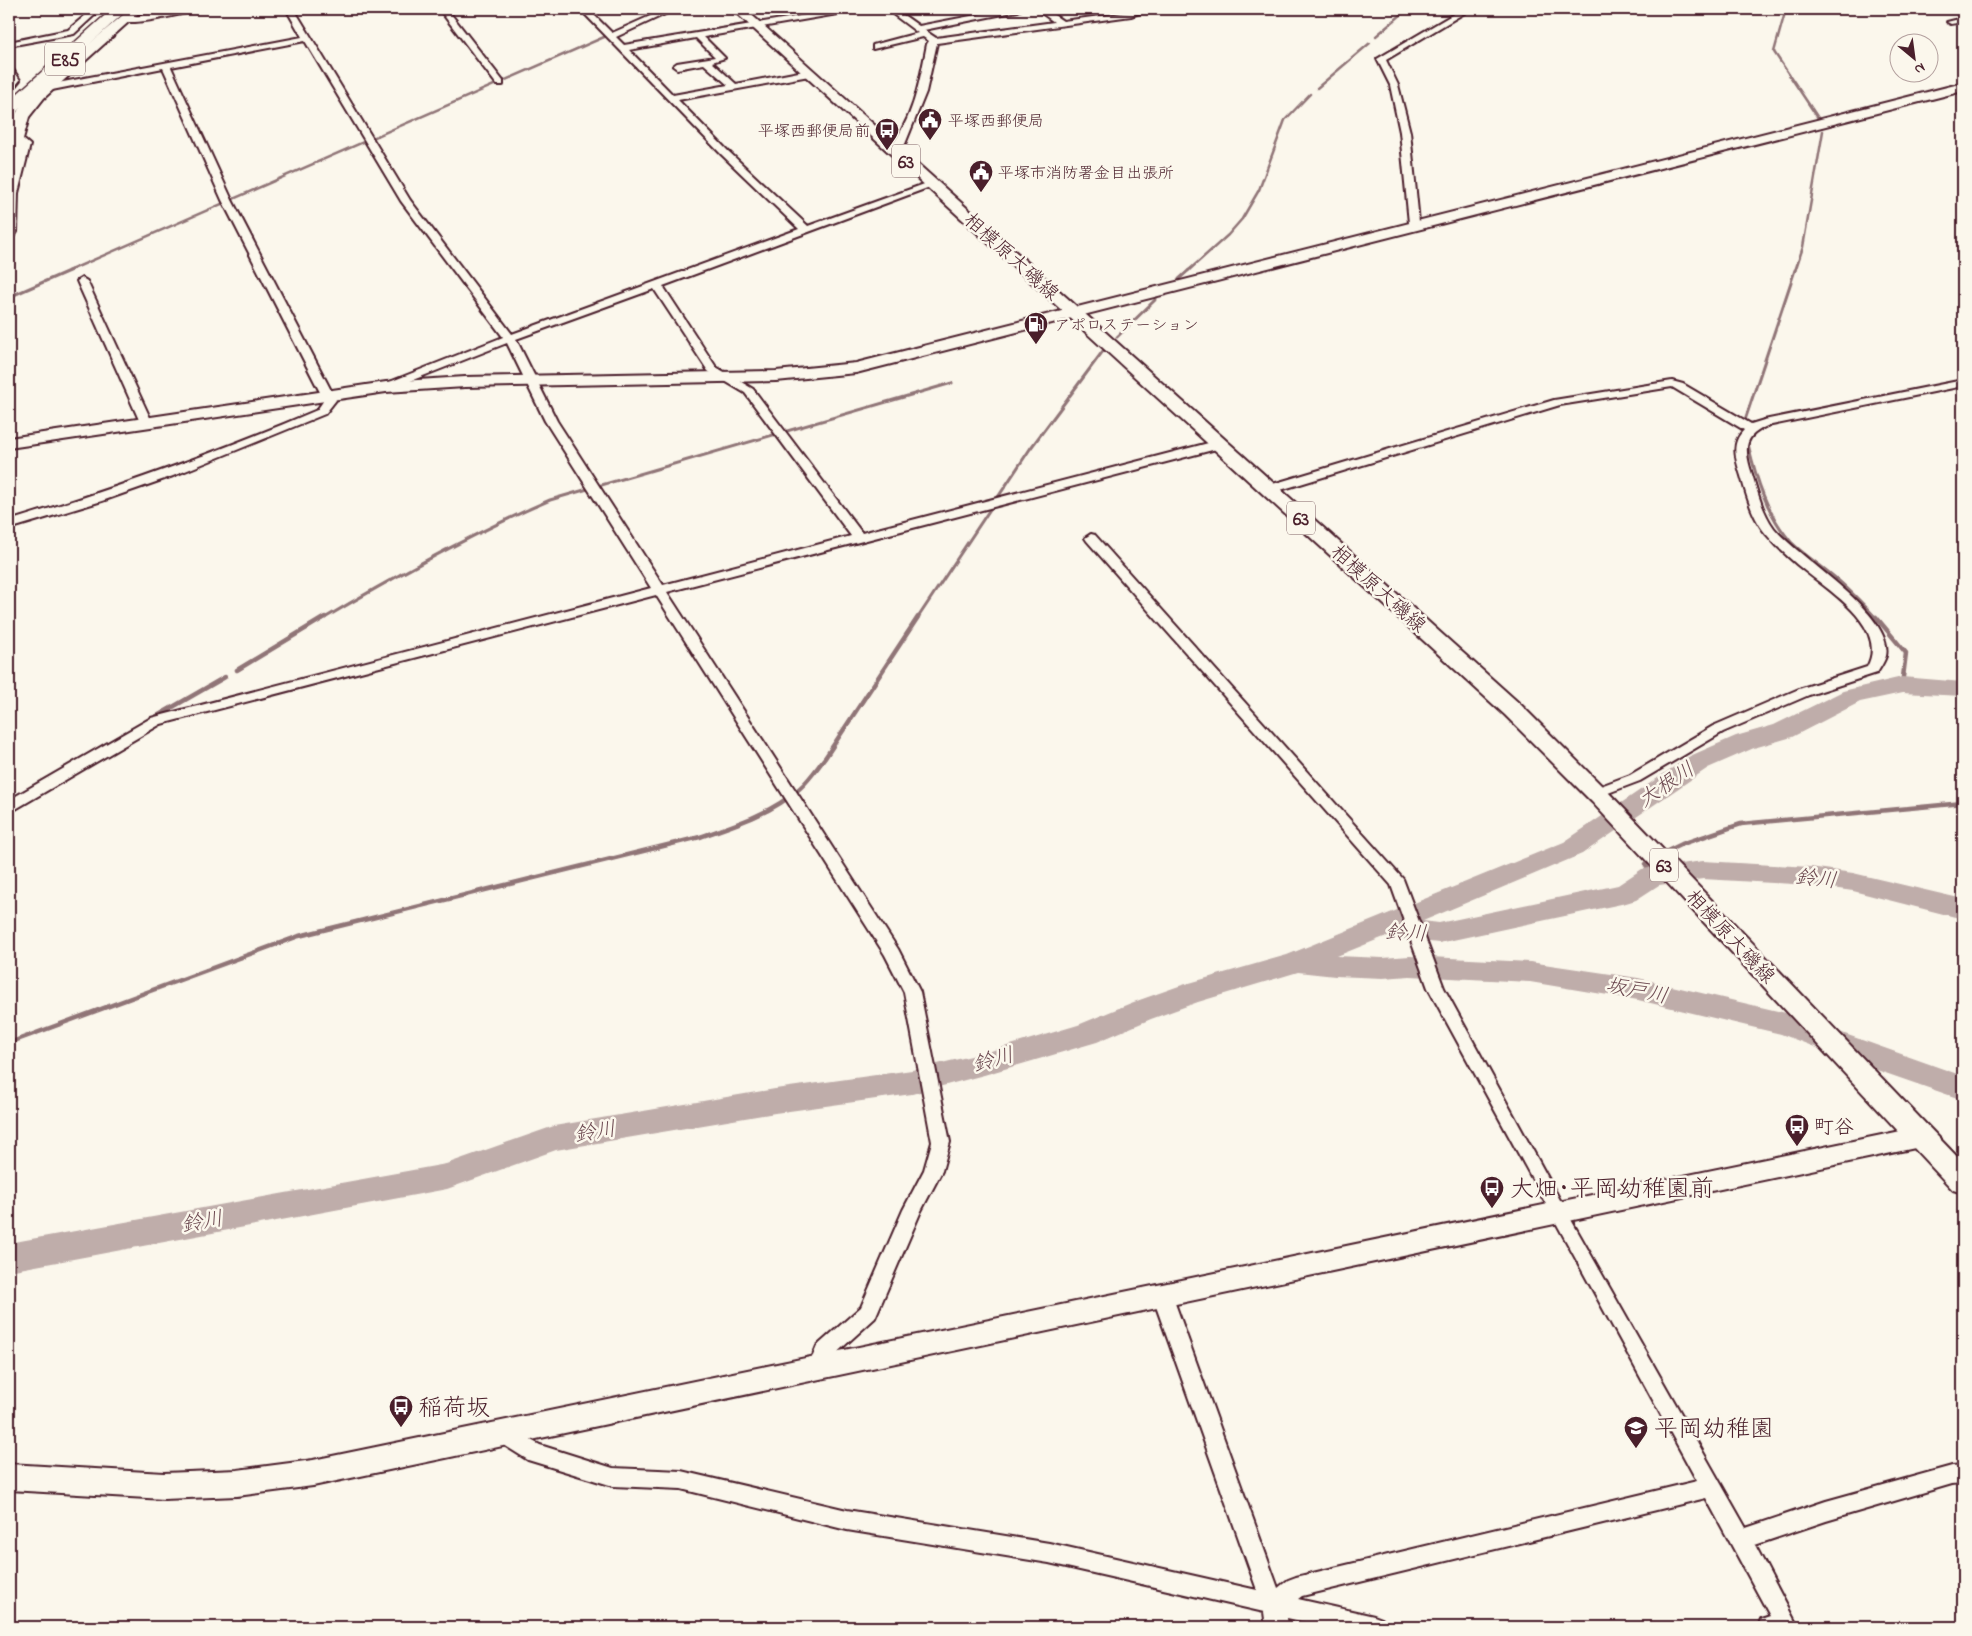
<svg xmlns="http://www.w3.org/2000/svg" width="1972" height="1636" font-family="'Indie Flower','Klee One',sans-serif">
<rect width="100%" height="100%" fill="#fbf7ec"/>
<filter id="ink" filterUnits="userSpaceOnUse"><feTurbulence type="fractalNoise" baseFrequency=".02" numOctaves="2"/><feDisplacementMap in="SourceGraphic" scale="10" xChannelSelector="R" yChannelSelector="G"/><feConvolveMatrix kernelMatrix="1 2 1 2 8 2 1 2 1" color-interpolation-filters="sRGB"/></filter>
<g filter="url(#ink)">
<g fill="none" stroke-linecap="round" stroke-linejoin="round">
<g stroke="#907477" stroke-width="2.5">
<path d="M1786 9 1774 52 1818 118"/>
<path d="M1376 36 1408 9"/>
<path d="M1317 88 1370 43"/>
<path d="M68 271 611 34"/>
<path d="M1188 271 1228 235 1242 219 1259 190 1285 120 1310 94"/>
<path d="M1795 271 1803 247 1823 131"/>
</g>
<g stroke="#907477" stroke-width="3">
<path d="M1179 279 1189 270"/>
<path d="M9 297 71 270"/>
<path d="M1117 337 1155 300"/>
<path d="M1744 423 1795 270"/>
<path d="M1748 444C1756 478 1767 515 1791 542 1804 555 1819 564 1833 576 1849 589 1863 604 1877 619"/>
<path d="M323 619C397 575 471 534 550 500L952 383"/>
<path d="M917 619 1030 449 1103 351"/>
</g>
<g stroke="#907477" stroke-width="4.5">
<path d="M1876 617 1906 653 1902 685"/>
<path d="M237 670 325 617"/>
<path d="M152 719 225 677"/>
<path d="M1661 854 1682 844 1741 824 1963 803"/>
<path d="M1652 876 1645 864 1653 859"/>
<path d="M9 1043 299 936 700 837C735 825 773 813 800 788 810 779 817 768 825 758L918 617"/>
</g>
<path fill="#bfadaa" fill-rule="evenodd" d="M1902 677 1963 682V696L1902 693 1860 702 1792 737 1754 748 1708 768 1582 854 1423 921 1439 923 1618 885 1642 869 1703 861 1810 867 1853 873 1963 899V919L1853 891 1810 885 1703 879 1659 885 1636 900 1626 903 1439 943 1384 937 1337 956 1383 958 1410 956 1530 962 1638 978 1786 1013 1963 1076V1100L1851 1061 1781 1034 1638 1000 1530 982 1410 976 1383 978 1335 976 1298 972 1198 1002 1151 1019 1097 1042 984 1075 912 1094 775 1113 556 1150 447 1189 9 1271V1243L446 1164 554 1126 775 1089 912 1070 984 1053 1078 1025 1131 1003 1179 986 1287 955 1564 842 1690 756 1736 736 1774 725 1843 691Z"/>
<defs>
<g id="street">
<path d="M93 9H101L74 34 9 46V42L68 30Z"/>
<path d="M182 9H199L195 11C181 14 130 27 121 20L125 18Z"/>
<path d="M286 9H294L410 200 512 334 799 229 722 155 580 9H588L612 33 666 9H676L616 37 624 45 842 9H859L855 11 704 37 725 58 712 62 736 84 809 70 813 73 809 76 678 100 728 151 808 226 930 182H936L938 184 663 286 716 367 753 389 862 533 1220 440 1226 444 1224 447 667 592 898 949 920 992 950 1142 942 1171 921 1211 875 1318 832 1357 825 1374 818 1377 811 1374 808 1368 817 1346 861 1307 903 1210 924 1170 932 1142 904 992 885 955 656 595 161 724 14 810 9 811V800L151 718 651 588 545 421 507 343 390 389 386 390 380 387 382 385 503 337 401 201 305 41 171 67 232 200 336 400 325 414 173 476 102 501 9 529V521C114 489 216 453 317 410L324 400 222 200 163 68 47 91 43 88 47 85 302 37ZM696 38 715 57 677 63 673 66 677 69 704 64 728 85 673 95 629 50ZM654 289 708 371 745 393 851 536 663 585 557 421 516 339Z"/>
<path d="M439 9H447L503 81V85H497Z"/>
<path d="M886 9H895L919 26 1007 9H1022L1018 11 924 30 936 38 1054 22 1036 9H1045L1063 21 1130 12 1139 9H1150L1131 16 937 43 926 92 905 144 893 152 888 149C913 122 920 80 927 44L929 41 923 37 873 49V45L918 33Z"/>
<path d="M1462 9H1471L1386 60 1398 85 1410 132 1419 222 1423 226 1418 229 1409 223 1400 132 1390 85 1377 59Z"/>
<path d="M1963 18V22L1951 24 1947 22Z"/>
<path d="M9 67 12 68 20 80 12 90 9 91V83L11 80 9 76Z"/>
<path d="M82 278 87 281 152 422 150 424 146 425 140 422 77 281Z"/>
<path d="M1963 380V386L1767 426C1745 436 1744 446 1750 468 1757 489 1761 510 1774 528 1798 558 1895 615 1886 656 1884 662 1880 668 1877 673L1809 695 1723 732 1640 781 1595 798 1590 796 1588 793 1590 790 1630 775 1713 726 1799 689 1867 667C1889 628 1831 592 1805 571 1791 560 1778 548 1766 534 1752 517 1747 497 1741 476 1736 459 1730 444 1744 430L1672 387 1560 405 1274 492 1270 493 1264 489 1266 486 1554 400 1672 381 1683 384 1751 424 1764 420Z"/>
<path d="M1091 534 1095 535 1403 879 1444 988 1565 1209 1746 1528 1826 1501 1952 1466 1963 1465V1483L1952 1484 1826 1521 1755 1545 1798 1627H1758L1761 1619 1770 1616 1706 1498 1302 1596 1298 1599 1374 1616 1382 1619 1385 1627H1329L1287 1618 1288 1627H1266L1264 1612 1049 1563 847 1530 681 1489 613 1486 528 1460 496 1440 493 1434 496 1428 503 1425 540 1445 613 1468 681 1471 847 1510 1049 1543 1257 1590 1152 1295 1155 1289 1162 1287 1169 1289 1172 1295 1278 1588 1288 1580 1296 1577 1697 1481 1428 988 1391 885 1087 541 1085 538Z"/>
</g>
<g id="secondary">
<path d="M1963 83V91L856 373 776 381 465 387 386 392 9 448V438L386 382 465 377 776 371 856 363Z"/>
<path d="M1920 1127 1929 1130 1933 1137 1929 1144 1920 1147 313 1486 237 1496 164 1499 9 1490V1464L164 1473 237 1470 313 1460Z"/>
</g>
<g id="primary">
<path d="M130 9H143L44 98 29 117 23 139 30 145 18 193 17 232 15 235 9 237V170C13 155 5 140 11 124 21 98 48 80 68 62 89 44 109 27 130 9Z"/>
<path d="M732 9H745L1521 705 1608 792 1963 1163V1193L1953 1190 1592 802 1505 715Z"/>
</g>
<g id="highway">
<path d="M112 9H128L15 113 9 114V101Z"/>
<path d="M14 139 20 140 23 144 15 154 9 155V140Z"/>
</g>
</defs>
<use href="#street" stroke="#4a1f2b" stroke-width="4"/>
<use href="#secondary" stroke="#4a1f2b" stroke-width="4"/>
<use href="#primary" stroke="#4a1f2b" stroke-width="4"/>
<use href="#highway" stroke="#4a1f2b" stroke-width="3"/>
<use href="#street" fill="#fbf7ec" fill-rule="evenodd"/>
<use href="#secondary" fill="#fbf7ec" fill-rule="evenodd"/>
<use href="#primary" fill="#fbf7ec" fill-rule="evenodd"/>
<use href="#highway" fill="#fbf7ec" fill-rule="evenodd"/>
</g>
</g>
<defs>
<symbol id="civic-pin" viewBox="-11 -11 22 30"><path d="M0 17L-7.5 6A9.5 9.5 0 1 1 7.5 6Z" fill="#4a1f2b" stroke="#fbf7ec"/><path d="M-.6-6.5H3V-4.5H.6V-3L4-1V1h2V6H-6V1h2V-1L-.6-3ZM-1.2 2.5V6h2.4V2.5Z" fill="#fff"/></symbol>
<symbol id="bus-pin" viewBox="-11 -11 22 30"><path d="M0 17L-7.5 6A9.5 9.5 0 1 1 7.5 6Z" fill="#4a1f2b" stroke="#fbf7ec"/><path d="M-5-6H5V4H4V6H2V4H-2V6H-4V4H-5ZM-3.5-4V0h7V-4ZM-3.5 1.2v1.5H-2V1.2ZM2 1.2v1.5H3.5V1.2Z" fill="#fff"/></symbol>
<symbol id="fuel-pin" viewBox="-11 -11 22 30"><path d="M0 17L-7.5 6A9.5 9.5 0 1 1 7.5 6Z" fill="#4a1f2b" stroke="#fbf7ec"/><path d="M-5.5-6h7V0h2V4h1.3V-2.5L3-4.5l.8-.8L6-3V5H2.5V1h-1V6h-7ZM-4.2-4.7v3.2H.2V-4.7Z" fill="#fff"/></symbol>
<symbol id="school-pin" viewBox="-11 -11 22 30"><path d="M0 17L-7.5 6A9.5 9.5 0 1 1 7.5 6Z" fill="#4a1f2b" stroke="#fbf7ec"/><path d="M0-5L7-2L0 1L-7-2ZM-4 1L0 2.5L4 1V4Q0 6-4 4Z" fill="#fff"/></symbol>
</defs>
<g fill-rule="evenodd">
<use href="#civic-pin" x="916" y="106" width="28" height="38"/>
<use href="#bus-pin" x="873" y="116" width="28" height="38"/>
<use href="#civic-pin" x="967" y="158" width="28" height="38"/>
<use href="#fuel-pin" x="1022" y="310" width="28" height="38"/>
<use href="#bus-pin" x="1783" y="1112" width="28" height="38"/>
<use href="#bus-pin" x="1478" y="1174" width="28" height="38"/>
<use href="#bus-pin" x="387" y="1393" width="28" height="38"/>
<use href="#school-pin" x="1622" y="1414" width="28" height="38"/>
</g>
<g text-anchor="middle" stroke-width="5" stroke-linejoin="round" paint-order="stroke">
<g font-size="16" fill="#4a1f2b" stroke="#fbf7ec" text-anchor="start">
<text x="948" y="126">平塚西郵便局</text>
<text x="870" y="136" text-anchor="end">平塚西郵便局前</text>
<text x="998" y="178">平塚市消防署金目出張所</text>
<text x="1054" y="330">アポロステーション</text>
</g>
<g fill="#fbf7ec" stroke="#7f6065" stroke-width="1">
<rect x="45" y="42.5" width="40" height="33" rx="4"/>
<rect x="892" y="144.5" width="28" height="33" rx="4"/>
<rect x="1287" y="501.5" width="28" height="33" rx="4"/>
<rect x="1650" y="848.5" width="28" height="33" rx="4"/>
</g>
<g font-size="19" font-weight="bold" fill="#4a1f2b">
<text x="65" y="66">E85</text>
<text x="906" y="168">63</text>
<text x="1301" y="525">63</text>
<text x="1664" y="872">63</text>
</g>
<g font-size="20" fill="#4a1f2b" stroke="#fbf7ec">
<text transform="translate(1012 256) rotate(42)" y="7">相模原大磯線</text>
<text transform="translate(1379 588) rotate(42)" y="7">相模原大磯線</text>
<text transform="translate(1731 936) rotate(47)" y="7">相模原大磯線</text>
</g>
<g font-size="20" fill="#4a1f2b" stroke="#fbf7ec" text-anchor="start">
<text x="1814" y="1133">町谷</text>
</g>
<g font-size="21" font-style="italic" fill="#6d4a51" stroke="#fbf7ec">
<text transform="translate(1666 784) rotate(-34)" y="7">大根川</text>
<text transform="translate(1816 878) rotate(6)" y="7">鈴川</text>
<text transform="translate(1406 932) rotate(3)" y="7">鈴川</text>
<text transform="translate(1637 990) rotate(11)" y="7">坂戸川</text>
<text transform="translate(993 1059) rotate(-15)" y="7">鈴川</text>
<text transform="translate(595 1131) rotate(-9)" y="7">鈴川</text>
<text transform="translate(202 1221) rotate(-10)" y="7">鈴川</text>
</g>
<g font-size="24" fill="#4a1f2b" stroke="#fbf7ec" text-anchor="start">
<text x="1510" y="1196">大畑･平岡幼稚園前</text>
<text x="418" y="1415">稲荷坂</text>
<text x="1654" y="1436">平岡幼稚園</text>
</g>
</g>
<rect width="1972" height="1636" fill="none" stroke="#fbf7ec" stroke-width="30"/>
<rect x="15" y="15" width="1942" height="1606" fill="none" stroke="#4a1f2b" stroke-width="2" filter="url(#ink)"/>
<g transform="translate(1914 58) rotate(151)"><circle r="24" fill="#fbf7ec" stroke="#b4a19f"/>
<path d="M0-4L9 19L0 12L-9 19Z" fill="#4a1f2b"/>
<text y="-8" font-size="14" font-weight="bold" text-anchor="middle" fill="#4a1f2b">N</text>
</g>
</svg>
